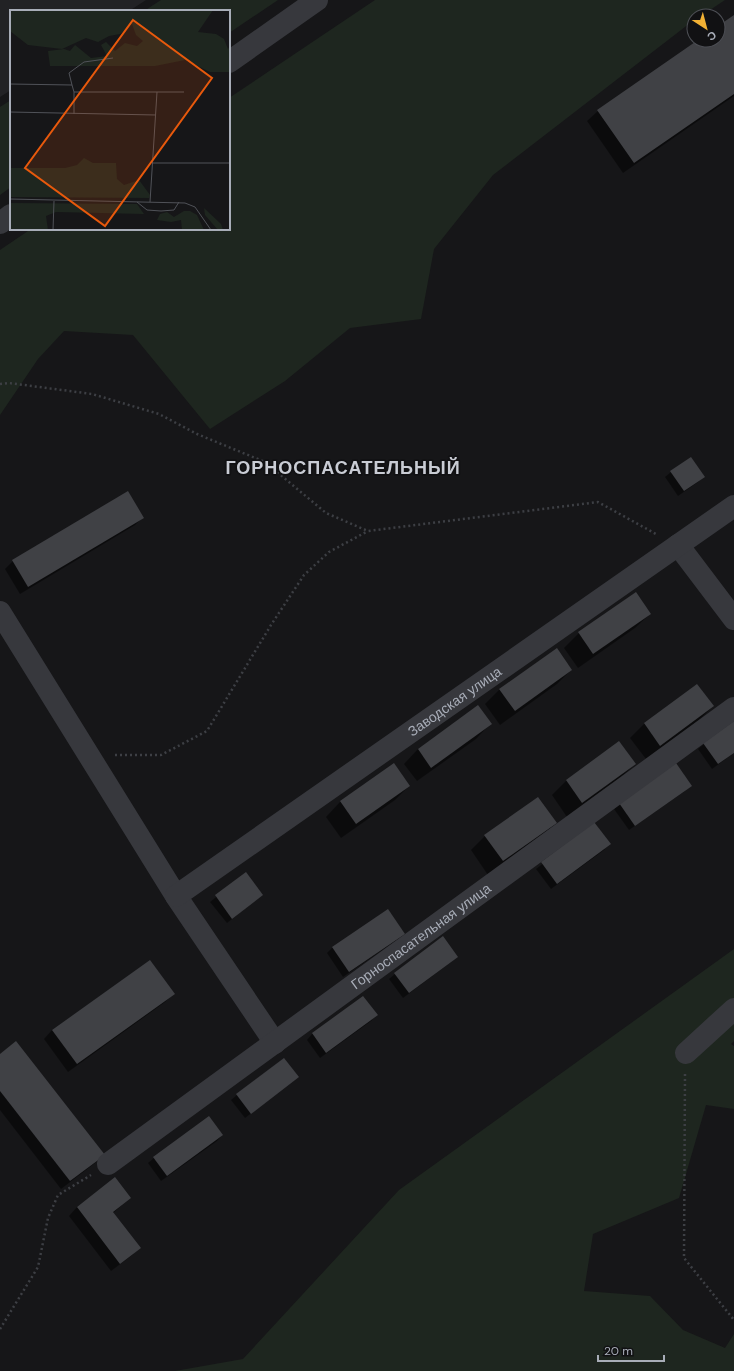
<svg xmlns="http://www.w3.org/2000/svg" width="734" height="1371" font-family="'DM Sans',sans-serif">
<rect width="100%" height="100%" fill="#161618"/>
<path fill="#222225" d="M0 0H146L129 11H11V90L0 97Z"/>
<g fill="#1e261f">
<path d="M161 0H278L229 33V11H144Z"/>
<path d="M375 0H725L701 16H694V20L493 175 434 249 421 319 350 328 285 381 210 429 133 335 64 331 38 359 0 415V250L31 229H229V98Z"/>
<path d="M11 100V187L0 195V107Z"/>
<path d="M734 949V1041L731 1044 734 1046V1109L706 1105 679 1198 593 1234 584 1291 650 1296 683 1330 725 1348 734 1334V1371H175L243 1359 399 1190Z"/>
</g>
<g fill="#0007">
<path d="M734 16V96L623 173 587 121 598 111 700 40H718V27Z"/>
<path d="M671 472 703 477 698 482 678 496 665 477Z"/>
<path d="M143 517 135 525 20 594 5 569 13 561Z"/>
<path d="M635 593 650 614 635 628 578 668 564 648 579 633Z"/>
<path d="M556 649 571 670 557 684 500 725 485 704 499 690Z"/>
<path d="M713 706 698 721 646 759 630 738 644 724Z"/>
<path d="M734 722V753L712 769 698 749 704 744Z"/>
<path d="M490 724 476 739 417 781 404 764 418 749Z"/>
<path d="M619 743 635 764 620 778 567 817 552 795 566 781Z"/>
<path d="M394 764 409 786 395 800 341 838 326 817 340 802Z"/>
<path d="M685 791 629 830 614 809 620 804Z"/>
<path d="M556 823 541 837 488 875 471 850 485 836Z"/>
<path d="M594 824 609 844 604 850 551 889 536 869Z"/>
<path d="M246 873 262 895 227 923 210 902Z"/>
<path d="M388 910 403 934 398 939 343 977 327 953 332 948Z"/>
<path d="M457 957 451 962 403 998 389 979 395 974Z"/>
<path d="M150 961 173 994 165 1002 68 1072 44 1039 52 1030Z"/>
<path d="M363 998 376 1015 371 1021 320 1058 307 1040 312 1034Z"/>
<path d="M0 1055 103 1155 95 1163 61 1189 0 1110Z"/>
<path d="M298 1077 245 1118 231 1100 237 1095Z"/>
<path d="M222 1135 217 1141 161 1181 148 1163 154 1158Z"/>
<path d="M115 1179 130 1198 113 1213 139 1248 131 1256 111 1271 69 1216 77 1207Z"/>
</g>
<g fill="#404145">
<path d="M734 15V94L634 163 597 110 698 40H718V26Z"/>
<path d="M691 457 705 477 684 491 670 471Z"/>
<path d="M128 491 144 518 28 587 12 560Z"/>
<path d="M636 592 651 614 593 654 578 632Z"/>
<path d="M557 648 572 670 515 711 499 689Z"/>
<path d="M697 684 714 706 660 746 644 723Z"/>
<path d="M478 705 492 724 431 768 418 749Z"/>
<path d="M734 721V753L718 764 703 743Z"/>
<path d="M619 741 636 764 582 803 566 780Z"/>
<path d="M394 763 410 786 356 824 340 801Z"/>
<path d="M676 763 692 786 635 826 619 803Z"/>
<path d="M538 797 557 823 503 861 484 835Z"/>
<path d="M594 822 611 844 557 884 541 862Z"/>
<path d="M246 872 263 895 232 919 215 895Z"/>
<path d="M388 909 405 934 349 972 332 947Z"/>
<path d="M443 936 458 957 409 993 394 973Z"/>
<path d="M150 960 175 994 77 1064 52 1030Z"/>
<path d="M363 996 378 1015 326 1053 312 1033Z"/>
<path d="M16 1041 105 1155 70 1181 0 1091V1054Z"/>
<path d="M284 1058 299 1077 251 1114 236 1094Z"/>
<path d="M209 1116 223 1135 167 1176 153 1157Z"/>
<path d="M115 1177 131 1198 113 1212 141 1248 120 1264 77 1207Z"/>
</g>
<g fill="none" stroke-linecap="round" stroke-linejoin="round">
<g stroke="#3d3f44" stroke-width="2.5" stroke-dasharray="2 3" stroke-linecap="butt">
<path d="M0 384 9 383 92 394 159 414 197 434 265 462 326 513 368 531 598 502 656 534"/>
<path d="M115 755H161L207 731 271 625 304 575 329 552 368 531"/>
<path d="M685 1074 684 1258 734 1320"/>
<path d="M0 1329 38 1267 48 1218 58 1195 91 1175"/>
</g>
<g stroke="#37383d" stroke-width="22">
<path d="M229 62 317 0"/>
<path d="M0 223 11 215"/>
<path d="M678 545 734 619"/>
<path d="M0 612 176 896 275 1043"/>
<path id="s1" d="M176 896 734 506"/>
<path d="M686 1053 734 1009"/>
<path id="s2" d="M108 1164 734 708"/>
</g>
</g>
<g text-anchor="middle" stroke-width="3.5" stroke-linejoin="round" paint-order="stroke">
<g font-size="14" fill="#a8adb8" stroke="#111113">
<text dy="5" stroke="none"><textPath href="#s1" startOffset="340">Заводская улица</textPath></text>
<text dy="5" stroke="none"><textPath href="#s2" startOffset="387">Горноспасательная улица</textPath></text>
</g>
<g font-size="18" font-weight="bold" letter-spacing="1" fill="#c9ccd4" stroke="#111113">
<text x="343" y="474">ГОРНОСПАСАТЕЛЬНЫЙ</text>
</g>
</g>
<g transform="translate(10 10)">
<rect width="220" height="220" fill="#161618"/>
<path d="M0 0H203L188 22 206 24 214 29 218 39 220 36V62H200L175 50 145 56H40L38 41 54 39 60 41 65 35 81 48 97 46 91 35 96 32 105 41 115 33 127 36 133 31 126 25 122 14 110 24 99 26 88 32 76 28 52 39 18 35 0 21ZM74 148 83 153H106L107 169 114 175 129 170 140 185 139 188 0 187V158H55L67 155ZM0 193 127 194 134 204 46 202 36 206 38 220H0ZM194 198 211 214 213 220H208L195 205ZM174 201H180L187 205 194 220H172L171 210 161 212 147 210 150 204 157 202 164 207Z" fill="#1e261f"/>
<path fill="none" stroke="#505258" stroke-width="1" d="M0 74 62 75 64 82H174M62 75 59 63 74 52 103 48M64 82V104M0 102 146 105M142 153H220M0 189 175 193 185 197 201 220M127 192 137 200 151 201 164 200 169 192M140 192 147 82M43 220 44 191"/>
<path fill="#e8590c" fill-opacity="0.15" stroke="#e8590c" stroke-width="2" d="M123 10 202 68 95 216 15 158Z"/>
<rect width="220" height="220" fill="none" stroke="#a8adb8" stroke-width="2"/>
</g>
<g transform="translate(706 28) rotate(144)"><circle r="19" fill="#111113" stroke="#4d4f55"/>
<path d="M0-3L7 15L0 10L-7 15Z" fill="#f2b134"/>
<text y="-6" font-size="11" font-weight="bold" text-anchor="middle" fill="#a8adb8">С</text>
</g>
<path d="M598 1355v6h66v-6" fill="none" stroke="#a8adb8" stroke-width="2"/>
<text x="604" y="1355" font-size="12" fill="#a8adb8" stroke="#111113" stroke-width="3" paint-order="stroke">20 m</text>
</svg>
